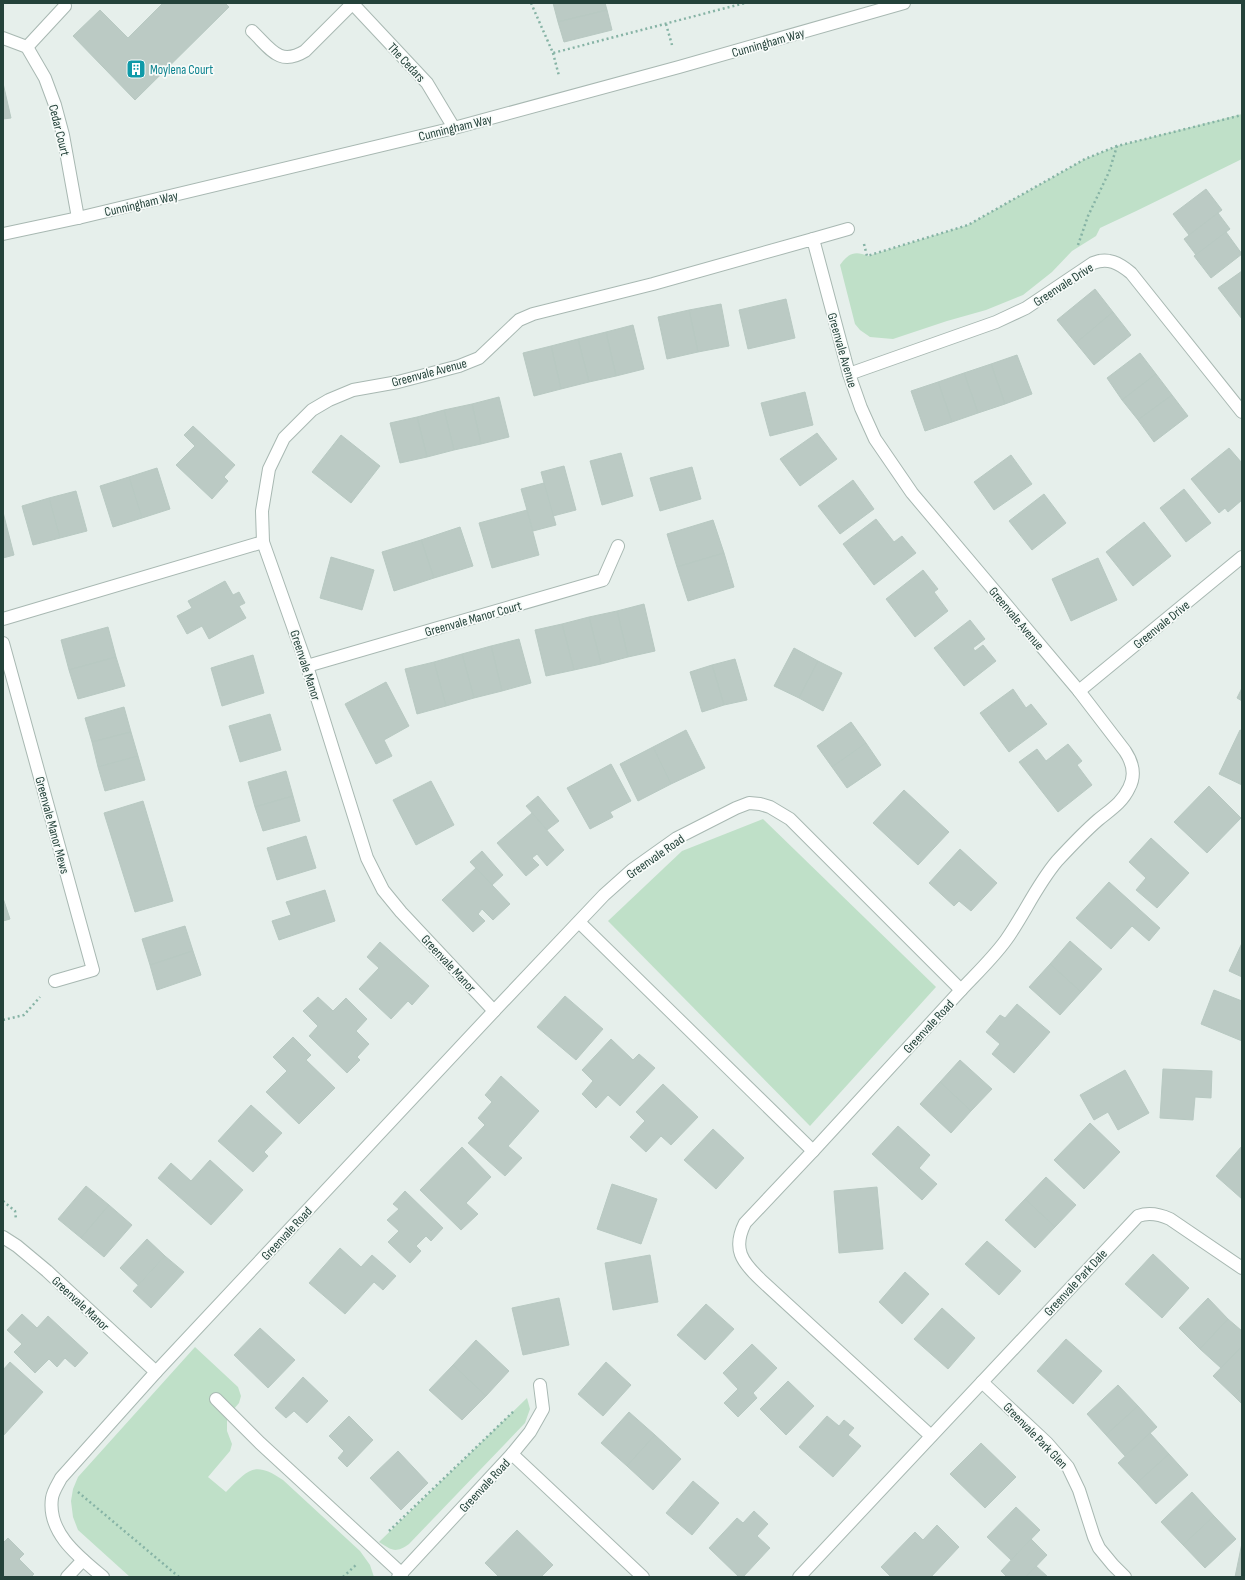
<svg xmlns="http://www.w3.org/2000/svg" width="1245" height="1580" font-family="'Sofia Sans Condensed',sans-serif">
<rect width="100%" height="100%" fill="#e6efeb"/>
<g fill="#bfe0c8">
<path d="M1242 114V159C1194 182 1148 206 1100 228L1096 236 1072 251 1052 272 1023 295 986 310 947 321 893 339 870 337 860 330 855 324 840 265C848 254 854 250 868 256L968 225 1085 159 1117 146Z"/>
<path d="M763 819 936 987 810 1126 608 921 682 851Z"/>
<path d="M195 1347 238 1387 241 1396 239 1403 227 1417V1431L232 1444 230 1451 208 1477 226 1492C248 1470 254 1460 283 1480L360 1551 370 1565 374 1577H130L78 1530 73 1517 71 1501 73 1489 78 1477Z"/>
<path d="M527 1398 530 1409 525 1423 409 1544C395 1554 392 1550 379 1542Z"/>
</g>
<g fill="#bbcac4" stroke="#b8c9c2">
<path d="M163 3H225L229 7 135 100 73 36 100 10 128 38Z"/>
<path d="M553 3H605L607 10 558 22Z"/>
<path d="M607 10 612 30 564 42 558 22Z"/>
<path d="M3 83 11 118 3 119Z"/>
<path d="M1206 189 1222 210 1189 235 1173 214Z"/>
<path d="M1218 213 1230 229 1196 255 1184 239Z"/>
<path d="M1226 232 1242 254 1211 278 1194 256Z"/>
<path d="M1242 271V319L1218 288Z"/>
<path d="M1095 289 1113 312 1076 343 1057 320Z"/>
<path d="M786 299 795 338 748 349 739 310Z"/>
<path d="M721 304 729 346 698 352 689 310Z"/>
<path d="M689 310 698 352 667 359 658 317Z"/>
<path d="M1113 312 1131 335 1094 365 1076 343Z"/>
<path d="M633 325 644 369 616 376 606 332Z"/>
<path d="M606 332 616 376 589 382 578 339Z"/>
<path d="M578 339 589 382 561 389 551 346Z"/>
<path d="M551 346 561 389 534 396 523 353Z"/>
<path d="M1140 353 1156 374 1122 400 1107 378Z"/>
<path d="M1017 355 1032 394 1005 404 991 364Z"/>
<path d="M991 364 1005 404 978 413 964 373Z"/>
<path d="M964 373 978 413 952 422 938 382Z"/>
<path d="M1156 374 1172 395 1138 420 1122 400Z"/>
<path d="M938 382 952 422 925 431 911 391Z"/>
<path d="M805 392 813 425 770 436 761 403Z"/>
<path d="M1172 395 1188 416 1154 442 1138 420Z"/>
<path d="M499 397 509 437 481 444 472 404Z"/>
<path d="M472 404 481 444 454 450 444 410Z"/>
<path d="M444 410 454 450 427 457 417 417Z"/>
<path d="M417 417 427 457 400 463 390 423Z"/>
<path d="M193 426 235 465 224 477 228 481 212 499 176 465 195 446 184 435Z"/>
<path d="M817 433 837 459 800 486 780 459Z"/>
<path d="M341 435 380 466 351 503 312 472Z"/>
<path d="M1229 448 1242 463V500L1228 512 1225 508 1219 513 1191 479Z"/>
<path d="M621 453 633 496 602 505 590 461Z"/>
<path d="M1011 455 1032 484 994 510 974 482Z"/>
<path d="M564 466 576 510 553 516 541 472Z"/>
<path d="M692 467 701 499 660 511 650 478Z"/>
<path d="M157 468 170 509 142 518 129 477Z"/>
<path d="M129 477 142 518 113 527 100 486Z"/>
<path d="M853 480 874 509 840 534 818 506Z"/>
<path d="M544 483 556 525 533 531 521 489Z"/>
<path d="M1184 489 1211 523 1186 542 1160 508Z"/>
<path d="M76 491 87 531 60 538 49 498Z"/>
<path d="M1044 494 1066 523 1032 550 1009 521Z"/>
<path d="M49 498 60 538 33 545 22 506Z"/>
<path d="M527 510 539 555 492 568 479 523Z"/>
<path d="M3 512 14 555 3 558Z"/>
<path d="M876 519 894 542 902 536 916 553 874 585 843 544Z"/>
<path d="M713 520 724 553 677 567 667 534Z"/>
<path d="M1144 522 1171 556 1133 586 1106 552Z"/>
<path d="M460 527 473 566 434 578 421 540Z"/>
<path d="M421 540 434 578 394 591 382 552Z"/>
<path d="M724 553 734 587 688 601 677 567Z"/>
<path d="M331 557 374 570 362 610 320 598Z"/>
<path d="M1098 558 1117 600 1071 621 1052 579Z"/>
<path d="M923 570 938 589 934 592 948 611 915 637 886 599Z"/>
<path d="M225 581 233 595 239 592 245 603 239 606 246 618 209 639 202 626 187 634 177 616 192 608 188 601Z"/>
<path d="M644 604 655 651 628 657 617 611Z"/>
<path d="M617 611 628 657 601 664 589 617Z"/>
<path d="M589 617 601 664 574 670 562 624Z"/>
<path d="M970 620 985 639 973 648 975 651 983 645 996 661 964 686 934 648Z"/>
<path d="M562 624 574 670 546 676 535 630Z"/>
<path d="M108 627 116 657 69 670 61 640Z"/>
<path d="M519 639 531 683 502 691 491 646Z"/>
<path d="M491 646 502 691 474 698 462 654Z"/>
<path d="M794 648 818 661 799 698 774 686Z"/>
<path d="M462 654 474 698 446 706 434 662Z"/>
<path d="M253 655 264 693 222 706 211 668Z"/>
<path d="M116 657 125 686 78 699 69 670Z"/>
<path d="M735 659 747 700 724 705 712 665Z"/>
<path d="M818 661 842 673 823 711 799 698Z"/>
<path d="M434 662 446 706 417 714 405 669Z"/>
<path d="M712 665 724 705 702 712 690 672Z"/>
<path d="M386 682 409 726 384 740 392 756 376 764 345 704Z"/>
<path d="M1242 688V701L1237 698Z"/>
<path d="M1013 689 1026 708 1031 704 1047 724 1009 752 980 713Z"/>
<path d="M124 707 131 732 92 742 85 718Z"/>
<path d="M270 714 281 750 240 762 229 726Z"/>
<path d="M851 722 866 743 832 767 817 746Z"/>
<path d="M686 730 705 768 671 784 653 747Z"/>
<path d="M1240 730 1242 731V785L1219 774Z"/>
<path d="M131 732 138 756 98 767 92 742Z"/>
<path d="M866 743 881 765 847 788 832 767Z"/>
<path d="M1068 744 1082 761 1077 765 1092 785 1058 812 1019 762 1037 749 1046 761Z"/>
<path d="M653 747 671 784 638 801 620 764Z"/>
<path d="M138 756 145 780 105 791 98 767Z"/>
<path d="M611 764 631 801 610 812 613 817 590 829 567 788Z"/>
<path d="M286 771 293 796 255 807 248 782Z"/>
<path d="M431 781 454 825 416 845 393 800Z"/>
<path d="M1209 786 1241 818 1207 853 1174 822Z"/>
<path d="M904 790 949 832 918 865 873 823Z"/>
<path d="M293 796 300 821 263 831 255 807Z"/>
<path d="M538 796 559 821 547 830 526 806Z"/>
<path d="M143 801 173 901 135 912 104 813Z"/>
<path d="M532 813 564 850 547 866 537 854 532 858 539 865 526 876 497 843Z"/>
<path d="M306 836 316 868 277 880 267 848Z"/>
<path d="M1151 838 1189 873 1157 908 1136 890 1146 878 1129 862Z"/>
<path d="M960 849 997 883 971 911 959 901 954 906 929 883Z"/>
<path d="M482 851 503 875 492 885 470 862Z"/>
<path d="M476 868 510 904 493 920 482 909 478 914 485 921 473 932 442 900Z"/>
<path d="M1109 882 1160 928 1149 941 1132 926 1111 949 1076 918Z"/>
<path d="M325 890 335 921 279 940 272 921 291 915 286 902Z"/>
<path d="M3 898 10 919 3 921Z"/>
<path d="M185 926 193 951 150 965 142 939Z"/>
<path d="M1070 941 1102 969 1081 992 1050 964Z"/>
<path d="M380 942 429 986 412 1005 408 1001 391 1019 359 989 379 968 367 957Z"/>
<path d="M1242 943V977L1229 971Z"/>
<path d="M193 951 201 975 157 990 150 965Z"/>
<path d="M1050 964 1081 992 1060 1015 1029 987Z"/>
<path d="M1214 990 1242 1001V1041L1201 1024Z"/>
<path d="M565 996 603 1029 576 1060 537 1027Z"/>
<path d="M318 997 333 1011 346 998 367 1019 356 1031 369 1044 357 1057 360 1060 347 1073 309 1036 318 1026 303 1011Z"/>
<path d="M1017 1004 1050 1032 1014 1073 992 1054 1000 1044 986 1032 1000 1015 1005 1018Z"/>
<path d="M293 1037 311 1055 306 1060 335 1088 299 1124 266 1092 287 1071 273 1057Z"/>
<path d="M611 1039 633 1060 639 1054 655 1068 620 1106 608 1095 596 1108 582 1094 593 1081 582 1070Z"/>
<path d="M960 1060 992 1089 971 1111 940 1082Z"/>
<path d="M1163 1069 1212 1071 1211 1098 1195 1097 1193 1120 1160 1118Z"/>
<path d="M1125 1070 1149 1113 1118 1130 1108 1112 1094 1120 1080 1095Z"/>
<path d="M501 1076 539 1111 508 1146 522 1158 505 1176 468 1143 485 1125 478 1118 492 1102 485 1095Z"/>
<path d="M940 1082 971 1111 951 1133 920 1104Z"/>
<path d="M663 1084 698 1117 671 1145 661 1136 646 1152 630 1137 645 1121 636 1112Z"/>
<path d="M251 1105 282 1133 264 1152 268 1156 253 1172 218 1141Z"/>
<path d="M1090 1123 1120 1152 1084 1189 1054 1160Z"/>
<path d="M898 1126 930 1155 919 1168 937 1184 922 1200 872 1154Z"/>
<path d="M713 1129 744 1158 716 1189 684 1160Z"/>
<path d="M1242 1146V1199L1216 1176Z"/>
<path d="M462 1147 491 1177 466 1203 478 1214 461 1230 420 1190Z"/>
<path d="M210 1160 243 1190 211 1225 158 1178 171 1163 191 1181Z"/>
<path d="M1046 1177 1076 1205 1055 1227 1025 1199Z"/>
<path d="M612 1184 657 1199 641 1244 597 1229Z"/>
<path d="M86 1186 109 1205 81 1238 58 1219Z"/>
<path d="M877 1187 883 1249 839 1253 834 1191Z"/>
<path d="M405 1191 443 1228 431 1241 426 1236 416 1246 421 1251 410 1263 388 1242 399 1231 387 1220 399 1209 393 1204Z"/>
<path d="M1025 1199 1055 1227 1035 1248 1005 1220Z"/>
<path d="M109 1205 132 1225 104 1257 81 1238Z"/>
<path d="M147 1239 165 1256 138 1285 120 1268Z"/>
<path d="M987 1241 1021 1271 999 1295 965 1264Z"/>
<path d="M340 1248 361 1267 372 1255 396 1276 383 1290 374 1282 345 1314 309 1283Z"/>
<path d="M1153 1254 1189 1288 1162 1318 1125 1284Z"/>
<path d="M650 1255 658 1302 613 1310 605 1263Z"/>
<path d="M165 1256 184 1272 151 1308 133 1291Z"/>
<path d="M905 1272 929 1294 902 1324 879 1302Z"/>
<path d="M559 1298 569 1345 523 1355 512 1308Z"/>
<path d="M1208 1298 1228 1319 1200 1349 1179 1328Z"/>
<path d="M706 1304 734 1329 705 1360 677 1335Z"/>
<path d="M942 1308 975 1338 948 1369 914 1339Z"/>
<path d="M22 1314 37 1328 48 1316 88 1353 75 1367 65 1358 57 1367 49 1359 35 1373 14 1352 22 1344 7 1330Z"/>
<path d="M1228 1319 1242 1331V1347L1221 1368 1200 1349Z"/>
<path d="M260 1328 295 1360 268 1388 234 1355Z"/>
<path d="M1066 1339 1102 1371 1073 1404 1037 1371Z"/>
<path d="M476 1340 509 1371 486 1396 453 1365Z"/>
<path d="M752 1344 777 1368 753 1393 757 1398 738 1417 724 1403 738 1389 723 1373Z"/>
<path d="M1241 1347 1242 1388 1234 1396 1213 1376Z"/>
<path d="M10 1362 43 1392 3 1436V1370Z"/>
<path d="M606 1362 631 1385 603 1416 578 1394Z"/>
<path d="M453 1365 486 1396 462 1420 429 1390Z"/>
<path d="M303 1377 328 1401 307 1423 294 1411 286 1418 275 1408Z"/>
<path d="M788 1381 814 1406 786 1435 760 1409Z"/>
<path d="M1118 1385 1138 1406 1106 1435 1087 1414Z"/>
<path d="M1242 1388V1404L1234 1396Z"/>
<path d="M1138 1406 1157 1427 1125 1456 1106 1435Z"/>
<path d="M629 1412 655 1435 627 1466 601 1443Z"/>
<path d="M349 1416 373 1440 347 1467 338 1458 344 1451 329 1436Z"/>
<path d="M827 1416 839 1426 844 1420 854 1428 848 1435 861 1446 833 1477 799 1447Z"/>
<path d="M1150 1433 1169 1454 1137 1483 1118 1463Z"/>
<path d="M655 1435 681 1459 653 1490 627 1466Z"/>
<path d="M981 1443 1016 1477 985 1508 950 1474Z"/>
<path d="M398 1451 428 1483 401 1510 370 1478Z"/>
<path d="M1169 1454 1188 1475 1156 1504 1137 1483Z"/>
<path d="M693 1481 719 1503 692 1535 666 1513Z"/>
<path d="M1192 1492 1214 1516 1183 1545 1161 1522Z"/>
<path d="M1016 1507 1040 1530 1011 1560 987 1537Z"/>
<path d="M754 1511 768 1524 757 1536 770 1548 743 1577H739L709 1548 737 1518 743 1523Z"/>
<path d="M1214 1516 1236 1539 1205 1568 1183 1545Z"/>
<path d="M937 1525 959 1547 931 1577H891L881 1567 915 1532 923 1540Z"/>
<path d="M517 1530 553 1565 541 1577H499L485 1563Z"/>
<path d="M8 1538 24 1554 19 1559 34 1574 31 1577H3V1543Z"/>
<path d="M1031 1539 1047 1555 1026 1577H1007L1001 1571Z"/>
<path d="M1242 1543V1577H1235Z"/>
<path d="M1036 1566 1048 1577H1026Z"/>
</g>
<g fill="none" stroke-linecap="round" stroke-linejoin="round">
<defs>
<g id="minor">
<path d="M352 3 427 83 454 128"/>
<path d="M252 31C270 48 279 67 305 51L352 4"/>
<path d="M3 38 27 47 45 78 55 105 63 135 78 218"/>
<path d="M27 47 65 6"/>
<path d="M3 234 78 218 454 128 679 67 904 3"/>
<path d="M813 239 848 229"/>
<path d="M849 374 996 322 1026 308 1093 263C1108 257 1119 263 1131 273L1242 412"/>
<path d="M263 542 262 511 269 469 284 438 312 410 329 400 353 390 398 382 459 366 479 358 519 320 533 314 653 284 813 239 849 374 861 408 875 439 912 493 1079 691 1125 751C1133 763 1136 775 1129 788 1122 803 1110 810 1098 820 1083 833 1070 847 1057 861 1036 886 1024 915 1006 940 993 958 976 974 961 990"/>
<path d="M3 619 263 542 307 666 367 858 383 890 401 912 494 1011"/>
<path d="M3 643 93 970 55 981"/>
<path d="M307 666 603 580 618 546"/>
<path d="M1079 691 1242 557"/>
<path d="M813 1151 745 1223C732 1249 742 1262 761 1280L931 1436"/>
<path d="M3 1237 17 1246 47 1271 156 1372"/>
<path d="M982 1382 1047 1443 1068 1467 1079 1490 1094 1537 1099 1548 1113 1565 1125 1577"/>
<path d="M216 1399 260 1443 402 1574"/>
<path d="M512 1454 643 1577"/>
<path d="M67 1577 83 1560"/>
<path d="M103 1577C79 1557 47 1533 52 1498 53 1491 58 1484 61 1478L156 1372 494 1011 604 895 632 870 677 838 736 808 749 803 760 804 770 807 790 819 961 990 813 1151 579 922"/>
<path d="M398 1577 512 1454 530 1432 543 1409 540 1385"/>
<path d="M799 1577 1138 1216C1149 1212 1159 1214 1170 1219L1242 1268"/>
</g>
</defs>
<use href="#minor" stroke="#a8b8b2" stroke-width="14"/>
<g stroke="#86b3a5" stroke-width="2.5" stroke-dasharray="2 3" stroke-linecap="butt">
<path d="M531 3 553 53 745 3"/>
<path d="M666 24 672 45"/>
<path d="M553 53 559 76"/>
<path d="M864 244 867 256 968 225 1085 159 1117 146"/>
<path d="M1078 245 1088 216 1109 172 1117 146 1242 115"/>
<path d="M3 1020 24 1015 40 997"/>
<path d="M3 1201 15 1211 16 1219"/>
<path d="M78 1492 179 1577"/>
<path d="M389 1531 515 1410"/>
<path d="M343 1577 357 1564"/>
</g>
<use href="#minor" stroke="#fff" stroke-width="12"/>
</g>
<defs>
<symbol id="building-square" viewBox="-11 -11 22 22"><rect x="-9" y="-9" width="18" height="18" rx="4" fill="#0f9aa8" stroke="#f7fbf9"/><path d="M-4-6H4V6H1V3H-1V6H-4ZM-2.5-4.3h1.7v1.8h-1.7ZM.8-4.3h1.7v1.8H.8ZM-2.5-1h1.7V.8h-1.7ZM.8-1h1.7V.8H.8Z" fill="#fff"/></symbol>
</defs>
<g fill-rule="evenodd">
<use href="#building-square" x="125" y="58" width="22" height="22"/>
</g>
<g text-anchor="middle" stroke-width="3.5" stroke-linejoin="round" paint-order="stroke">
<g font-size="13" fill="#24423a" stroke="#f7fbf9">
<text transform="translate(768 42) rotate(-16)" y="5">Cunningham Way</text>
<text transform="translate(407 62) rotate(47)" y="5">The Cedars</text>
<text transform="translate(455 127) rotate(-14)" y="5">Cunningham Way</text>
<text transform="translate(60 130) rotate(76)" y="5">Cedar Court</text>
<text transform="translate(141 203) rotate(-13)" y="5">Cunningham Way</text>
<text transform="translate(1063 284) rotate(-33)" y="5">Greenvale Drive</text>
<text transform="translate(843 350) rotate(74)" y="5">Greenvale Avenue</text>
<text transform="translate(429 372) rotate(-15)" y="5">Greenvale Avenue</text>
<text transform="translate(473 618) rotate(-16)" y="5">Greenvale Manor Court</text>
<text transform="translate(1017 618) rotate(50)" y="5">Greenvale Avenue</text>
<text transform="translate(1161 624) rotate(-39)" y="5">Greenvale Drive</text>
<text transform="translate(306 665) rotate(72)" y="5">Greenvale Manor</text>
<text transform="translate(53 825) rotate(75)" y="5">Greenvale Manor Mews</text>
<text transform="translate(655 856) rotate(-35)" y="5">Greenvale Road</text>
<text transform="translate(449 963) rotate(47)" y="5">Greenvale Manor</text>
<text transform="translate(928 1026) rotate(-47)" y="5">Greenvale Road</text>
<text transform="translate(286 1233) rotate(-47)" y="5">Greenvale Road</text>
<text transform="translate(1075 1282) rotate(-47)" y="5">Greenvale Park Dale</text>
<text transform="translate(81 1303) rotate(43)" y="5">Greenvale Manor</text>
<text transform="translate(1036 1435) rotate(46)" y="5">Greenvale Park Glen</text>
<text transform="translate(484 1485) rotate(-47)" y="5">Greenvale Road</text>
</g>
<g font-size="13" fill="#0d838f" stroke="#f7fbf9" text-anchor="start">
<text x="150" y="74">Moylena Court</text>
</g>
</g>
<rect width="1245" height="1580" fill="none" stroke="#24423a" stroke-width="8"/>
</svg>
